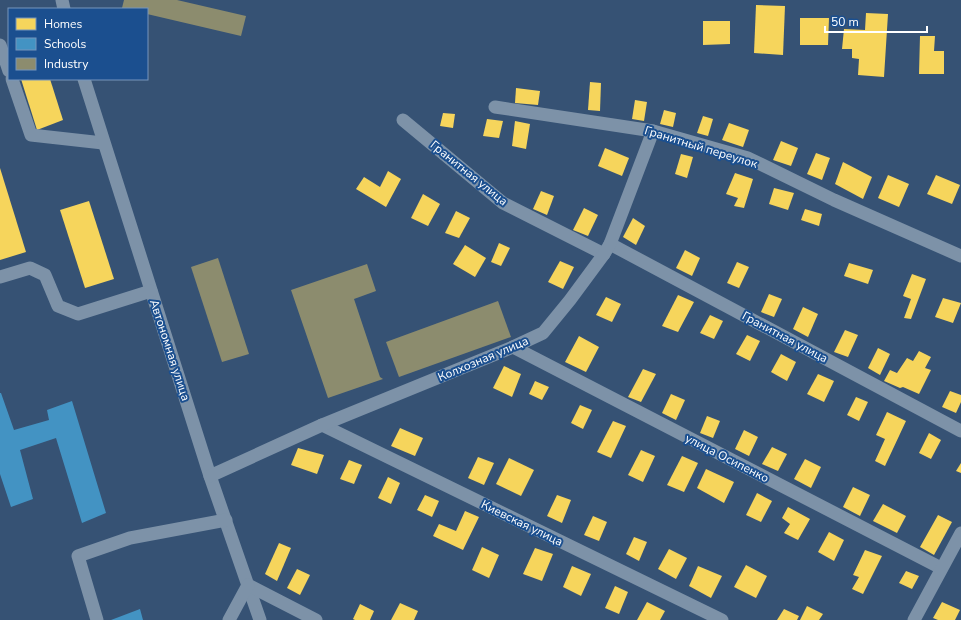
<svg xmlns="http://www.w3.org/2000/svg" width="961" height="620" font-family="'Nunito Sans',sans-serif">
<rect width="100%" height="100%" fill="#365274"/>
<g fill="#f6d55c">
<path d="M756 5 785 6 783 55 754 53Z"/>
<path d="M866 13 888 14 884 77 858 75 859 59 852 58V49H842L844 29 865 30Z"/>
<path d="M800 18H829L828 45H800Z"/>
<path d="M703 21H730V44L703 45Z"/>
<path d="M920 36H935L934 51H944V74H919Z"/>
<path d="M21 79H50L63 120 37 130Z"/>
<path d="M590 82 601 83 600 111 588 110Z"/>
<path d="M516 88 540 91 538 105 515 103Z"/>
<path d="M635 100 647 102 644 121 632 119Z"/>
<path d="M664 110 676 113 673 127 660 124Z"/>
<path d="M443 113 455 114 453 128 440 126Z"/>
<path d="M703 116 713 119 708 136 697 133Z"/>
<path d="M487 119 503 121 499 138 483 136Z"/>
<path d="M515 121 530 124 526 149 512 146Z"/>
<path d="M729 123 749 130 743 147 722 140Z"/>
<path d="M781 141 798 148 791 166 773 160Z"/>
<path d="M605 148 629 158 622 176 598 166Z"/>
<path d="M816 153 830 158 822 180 807 174Z"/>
<path d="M681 154 693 157 687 178 675 174Z"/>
<path d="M843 162 872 177 863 199 835 184Z"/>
<path d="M0 168 26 252 0 260Z"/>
<path d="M388 171 401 179 386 207 356 189 364 177 380 187Z"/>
<path d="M735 173 753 179 744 208 734 206 738 198 726 194Z"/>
<path d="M888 175 909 184 899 207 878 198Z"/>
<path d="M936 175 960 185 952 204 927 194Z"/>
<path d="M774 188 794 193 788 210 769 204Z"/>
<path d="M541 191 554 196 547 215 533 209Z"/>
<path d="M423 194 440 204 428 226 411 218Z"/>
<path d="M89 201 114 279 85 288 60 210Z"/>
<path d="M584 208 598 215 588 236 573 230Z"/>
<path d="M805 209 822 214 819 226 801 220Z"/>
<path d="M456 211 470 218 459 238 445 233Z"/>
<path d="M633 218 645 226 636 245 623 237Z"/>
<path d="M499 243 510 248 501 266 491 262Z"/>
<path d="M465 245 486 258 475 277 453 264Z"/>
<path d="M685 250 700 258 692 276 676 268Z"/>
<path d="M560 261 574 267 563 289 548 282Z"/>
<path d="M737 262 749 267 739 288 727 283Z"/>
<path d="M849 263 873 270 868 284 844 276Z"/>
<path d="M912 274 926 279 911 319 904 318 911 299 903 296Z"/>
<path d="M769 294 782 299 774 317 761 312Z"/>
<path d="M678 295 694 302 678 332 662 326Z"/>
<path d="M606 297 621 304 612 322 596 315Z"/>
<path d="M943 298 961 303 953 323 935 317Z"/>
<path d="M803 307 818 314 808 337 793 329Z"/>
<path d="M710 315 723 321 714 339 700 333Z"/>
<path d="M845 330 858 335 848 357 834 352Z"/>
<path d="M747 335 760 341 750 361 736 354Z"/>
<path d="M579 336 599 347 586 372 565 362Z"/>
<path d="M878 348 890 354 880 375 868 368Z"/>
<path d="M919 351 931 357 925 368 931 370 919 394 903 387 900 388 884 381 890 370 897 373 907 358 913 361Z"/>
<path d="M781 354 796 362 787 381 771 372Z"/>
<path d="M504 366 521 374 512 397 493 388Z"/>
<path d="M643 369 656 374 641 402 628 397Z"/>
<path d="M818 374 834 381 824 402 807 394Z"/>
<path d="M535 381 549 387 542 400 529 394Z"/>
<path d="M950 391 961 395V402L956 413 942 407Z"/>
<path d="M671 394 685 400 676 420 662 413Z"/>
<path d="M856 397 868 402 859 421 847 415Z"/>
<path d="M580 405 592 410 583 429 571 423Z"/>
<path d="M887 412 906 421 885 466 875 461 885 439 876 435Z"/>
<path d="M707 416 720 421 713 438 700 433Z"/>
<path d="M613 421 626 426 611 458 597 452Z"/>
<path d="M400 428 423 438 415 456 391 446Z"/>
<path d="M744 430 758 437 749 456 735 449Z"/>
<path d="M929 433 941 440 931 459 919 453Z"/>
<path d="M772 447 787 454 778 471 762 464Z"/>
<path d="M298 448 324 455 317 474 291 465Z"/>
<path d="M641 450 655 456 643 482 628 475Z"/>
<path d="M682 456 698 463 684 492 667 485Z"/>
<path d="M478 457 494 463 484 485 468 478Z"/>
<path d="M509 458 534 470 521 496 496 484Z"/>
<path d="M805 459 821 467 811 488 794 479Z"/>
<path d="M349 460 362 465 354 484 340 479Z"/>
<path d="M961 463V473L956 471Z"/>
<path d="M706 469 734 482 724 503 697 488Z"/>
<path d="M388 477 400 483 391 504 378 498Z"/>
<path d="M853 487 870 495 860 516 843 507Z"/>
<path d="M757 493 772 501 761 522 746 515Z"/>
<path d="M425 495 439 501 432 517 417 510Z"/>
<path d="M557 495 571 500 562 523 547 516Z"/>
<path d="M883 504 906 516 897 533 873 521Z"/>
<path d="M788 507 810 519 798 540 784 533 790 524 782 518Z"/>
<path d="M465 511 479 517 463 550 433 536 439 524 456 531Z"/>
<path d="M938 515 952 522 934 555 920 547Z"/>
<path d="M593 516 607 522 599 541 584 535Z"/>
<path d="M829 532 844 540 834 561 818 552Z"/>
<path d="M634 537 647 542 639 561 626 554Z"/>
<path d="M279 543 291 548 277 581 265 574Z"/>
<path d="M482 547 499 555 489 578 472 570Z"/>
<path d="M535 548 553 554 542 581 523 574Z"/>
<path d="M669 549 687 558 676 579 658 569Z"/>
<path d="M865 550 882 556 863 594 852 589 859 577 853 575Z"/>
<path d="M746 565 767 576 756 598 734 587Z"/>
<path d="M572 566 591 574 581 596 563 587Z"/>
<path d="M698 566 722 576 711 598 689 586Z"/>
<path d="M297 569 310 575 300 595 287 588Z"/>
<path d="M906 571 919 576 912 589 899 583Z"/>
<path d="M615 586 628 592 619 614 605 608Z"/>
<path d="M647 602 665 611 660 620H637Z"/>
<path d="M942 602 960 610 955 620H938L933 618Z"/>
<path d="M400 603 418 611 414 620H391Z"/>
<path d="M360 604 374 611 370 620H355L353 619Z"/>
<path d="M807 606 823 614 819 620H800Z"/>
<path d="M784 609 799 616 797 620H777Z"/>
</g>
<g fill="#4393c3">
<path d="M0 393H1L14 430 49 420 47 410 72 401 106 513 82 523 56 438 20 450 33 499 11 507 0 474Z"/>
<path d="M140 609 143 620H111Z"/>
</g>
<g fill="#8c8c6e">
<path d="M124 0H177L246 16 241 36 147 14V9L122 8Z"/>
<path d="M218 258 249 354 222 362 191 267Z"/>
<path d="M367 264 376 291 354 299 380 377 383 379 328 398 291 290Z"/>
<path d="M498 301 511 337 399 377 386 342Z"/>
</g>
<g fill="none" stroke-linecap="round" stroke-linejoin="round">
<g stroke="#7d92a8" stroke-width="13">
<path d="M62 0 64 9"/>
<path d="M0 45 9 71"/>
<path d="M12 79 31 135 103 143"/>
<path d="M84 79 210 476 260 620"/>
<path d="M495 107 653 131 748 158 834 200 961 256"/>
<path d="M403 120 503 203 604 254"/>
<path d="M610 244 961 431"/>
<path d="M0 277 30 268 45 275 58 306 78 314 151 291"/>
<path d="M513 347 941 568"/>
<path d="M322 425 722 620"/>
<path d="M210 476 322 425 513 347 543 333 570 300 604 254 610 244 653 131"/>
<path d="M248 585 316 620"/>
<path d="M97 620 78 556 130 538 226 520"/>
<path d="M229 620 248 585"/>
<path d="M914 620 961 533"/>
</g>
</g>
<g text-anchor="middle" stroke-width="4" stroke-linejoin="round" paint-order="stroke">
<g font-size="12" fill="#fff" stroke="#1b4f8f">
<text transform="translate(701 147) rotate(17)" y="4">Гранитный переулок</text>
<text transform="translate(469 173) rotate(39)" y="4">Гранитная улица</text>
<text transform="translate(785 337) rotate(28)" y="4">Гранитная улица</text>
<text transform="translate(170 350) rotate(72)" y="4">Автономная улица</text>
<text transform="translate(483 359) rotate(-23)" y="4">Колхозная улица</text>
<text transform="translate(727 458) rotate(27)" y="4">улица Осипенко</text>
<text transform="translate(522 523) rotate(26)" y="4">Киевская улица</text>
</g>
</g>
<rect x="8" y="8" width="140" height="72" fill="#1b4f8f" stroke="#7695bc"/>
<rect x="16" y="18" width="20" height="12" fill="#f6d55c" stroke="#7695bc"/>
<text x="44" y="28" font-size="12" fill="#ffffff">Homes</text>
<rect x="16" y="38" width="20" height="12" fill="#4393c3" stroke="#7695bc"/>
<text x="44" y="48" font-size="12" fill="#ffffff">Schools</text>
<rect x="16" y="58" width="20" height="12" fill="#8c8c6e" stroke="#7695bc"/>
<text x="44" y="68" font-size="12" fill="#ffffff">Industry</text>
<path d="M825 26v6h102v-6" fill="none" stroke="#ffffff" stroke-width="2"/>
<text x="831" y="26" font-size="12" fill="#ffffff" stroke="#1b4f8f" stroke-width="3" paint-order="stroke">50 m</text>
</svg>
